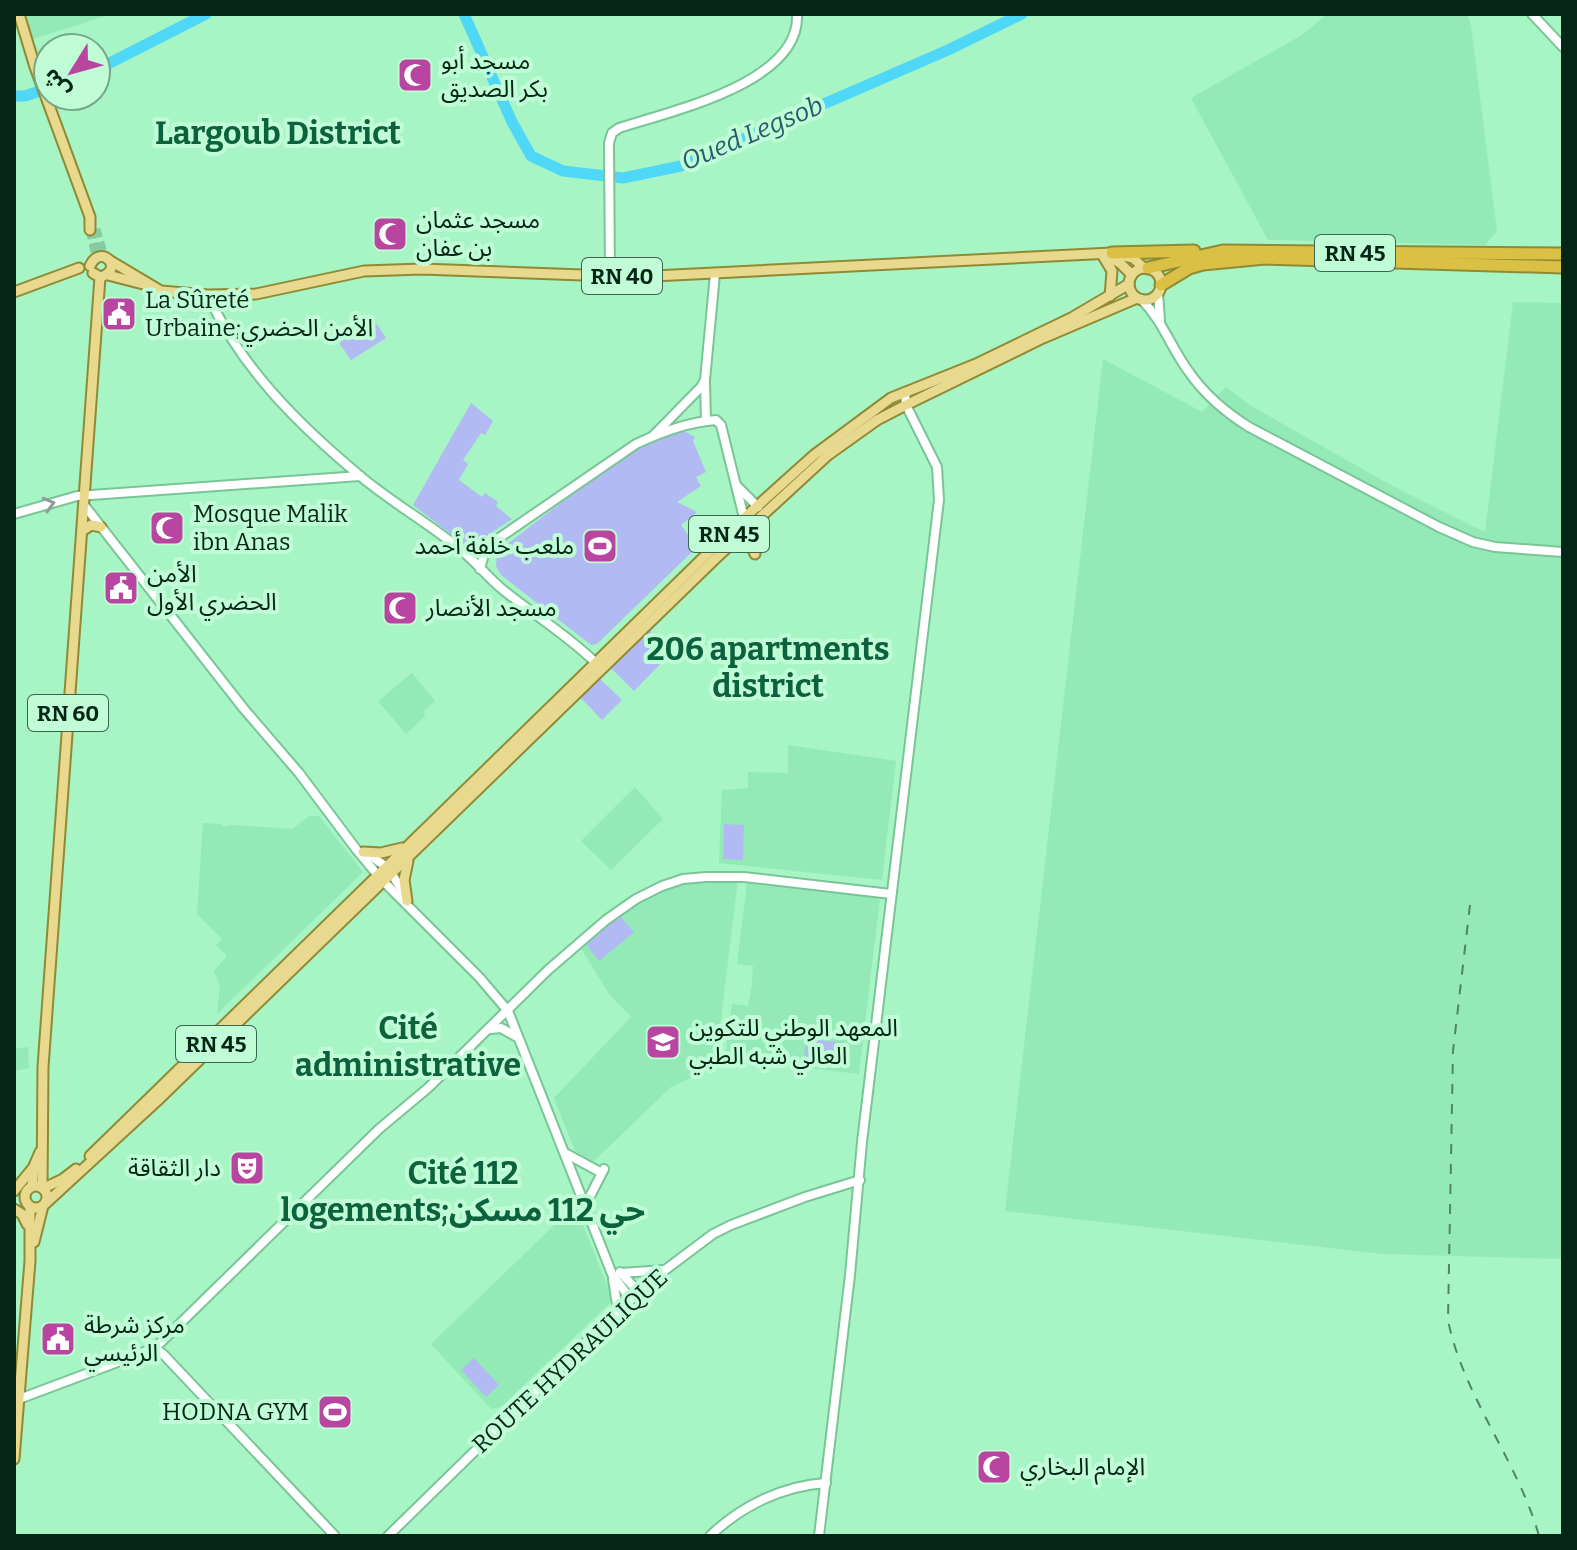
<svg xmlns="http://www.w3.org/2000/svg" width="1577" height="1550" font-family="Bitter,'Noto Sans Arabic',serif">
<rect width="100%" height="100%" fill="#a7f4c5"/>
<g fill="#94eab7">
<path d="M26 14H112L33 39Z"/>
<path d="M1327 14H1467L1471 26 1497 231 1485 245 1268 240 1191 98 1302 35Z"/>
<path d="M1513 302 1563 303V1259L1383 1254 1005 1211 1103 359 1202 412 1226 387 1251 406 1389 484 1485 532Z"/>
<path d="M412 673 435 701 424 711 425 716 406 734 378 701Z"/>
<path d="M788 745 896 761 882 880 719 863 722 790 748 788V772L788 773Z"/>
<path d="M635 787 663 819 611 870 581 841Z"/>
<path d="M309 816H319L363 872 217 1014 220 985 214 971 227 956 216 945 222 939 197 914 203 823 221 824 223 827 232 825 292 829Z"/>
<path d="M715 880H738L715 1067 671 1087 593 1162 575 1151 554 1098 631 1017 609 994 579 945 646 896 682 883Z"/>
<path d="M747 882 880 898 859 1074 725 1058 732 1004 748 1006 752 984 753 966 737 964Z"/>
<path d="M28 1047 29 1068 14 1071V1049Z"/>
<path d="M575 1205 611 1295 610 1303 501 1407 491 1409 431 1344Z"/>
</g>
<g fill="#b1baf3">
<path d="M374 320 386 338 351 360 339 343Z"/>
<path d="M471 403 493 421 485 435 481 433 463 460 468 464 459 480 482 497 485 493 498 502 496 506 512 519 469 548 413 505Z"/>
<path d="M682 430 695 437 693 441 706 472 696 477 701 486 677 502 697 512 681 525 697 547 597 644 591 645 501 575 496 566 497 552 633 447Z"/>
<path d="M649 630 672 652 634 691 610 667Z"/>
<path d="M599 678 622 700 602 720 580 697Z"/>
<path d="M724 824 744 825 743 860 723 859Z"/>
<path d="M620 916 634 932 599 961 586 944Z"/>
<path d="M806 1039 846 1043 843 1066 804 1061Z"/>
<path d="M474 1358 499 1385 486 1397 461 1370Z"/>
</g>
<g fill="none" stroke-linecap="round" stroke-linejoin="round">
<g stroke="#4fd7f8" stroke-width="11">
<path d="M464 14 512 122 531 156 563 171 623 178 681 166 948 50 1022 14"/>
<path d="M96 70 206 14"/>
<path d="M14 96H25L48 88"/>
</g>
<g stroke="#87cba2" stroke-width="9" stroke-dasharray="9 4.5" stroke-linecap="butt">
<path d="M96 229 103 253"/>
<path d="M90 230 96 255"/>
</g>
<defs>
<g id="secondary">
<path d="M1532 14 1563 47"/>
<path d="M610 276 609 143 612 133 619 128C671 111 801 83 797 14"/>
<path d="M1158 293 1160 320"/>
<path d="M208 295C240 367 299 425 359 475 393 504 434 526 467 555 479 566 490 579 502 589 534 615 569 636 598 665"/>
<path d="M1141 299C1163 321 1171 348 1189 372 1205 395 1225 412 1249 427L1439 527 1473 542 1495 547 1563 552"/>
<path d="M705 382 706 421"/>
<path d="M653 436 701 387 705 380 715 274"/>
<path d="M736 485 758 507"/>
<path d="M84 505 244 709 299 773 356 849 380 878 479 977 508 1011 612 1274 626 1293 634 1296"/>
<path d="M14 514 77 496 360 476"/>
<path d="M468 556 486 547 636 444C659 433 690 422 716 420L721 425 745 522"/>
<path d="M480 569 486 547"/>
<path d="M368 854 388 868 404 893"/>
<path d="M490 1029 501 1028 517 1037"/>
<path d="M565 1153 600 1172"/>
<path d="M585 1206 604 1169"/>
<path d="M620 1272 634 1287V1296"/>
<path d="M621 1273 664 1270"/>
<path d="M613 1279 618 1311"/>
<path d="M155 1348 164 1355 335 1536"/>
<path d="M19 1399 155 1348 379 1129 428 1088 548 970 606 920 636 899 662 886 683 879 706 877H744L891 894"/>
<path d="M388 1536 618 1311 665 1270 713 1234 731 1225 805 1197 860 1180"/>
<path d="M710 1536C741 1506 782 1486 826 1483"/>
<path d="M819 1536 850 1275 862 1142 939 500 937 467 906 405 905 392"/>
</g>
<g id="primary">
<path d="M19 14 35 67 90 217V230"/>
<path d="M1103 256 1112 271 1110 296"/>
<path d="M1108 257 1120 263 1132 275"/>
<path d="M109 260 161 291 208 295 256 294 364 271 422 269 610 276H654L1112 253 1133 258 1144 268"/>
<path d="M90 266C101 242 126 270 100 277L93 273"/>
<circle cx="1145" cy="284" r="16"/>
<path d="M108 275 143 284"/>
<path d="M14 292 79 268"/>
<path d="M82 531 91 525 101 527"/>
<path d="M745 532 755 554"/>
<path d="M363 852 381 853 402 848"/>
<path d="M407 901 404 880 408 861"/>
<path d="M90 1156 743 519 814 455 891 398 976 364 1073 317 1129 284"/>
<circle cx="36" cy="1197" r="11"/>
<path d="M32 1186 34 1166 40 1152"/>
<path d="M42 1188 43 1067 100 277"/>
<path d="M44 1188 63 1179 76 1169"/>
<path d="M14 1191 32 1169"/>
<path d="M45 1204 157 1101 715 559 828 455 877 420 906 405 1043 338 1137 298"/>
<path d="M14 1209 22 1214 27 1224"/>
<path d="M34 1242 43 1206"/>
<path d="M14 1459 30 1261V1207"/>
</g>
<g id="highway">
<path d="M1112 253 1194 251"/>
<path d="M1148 268 1223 251 1563 254"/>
<path d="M1161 285 1189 268 1203 264 1265 258 1563 267"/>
</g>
</defs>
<use href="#secondary" stroke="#79c598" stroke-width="12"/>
<use href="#primary" stroke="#8f8a34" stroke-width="13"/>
<use href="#highway" stroke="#8f8a34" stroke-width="15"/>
<use href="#secondary" stroke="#fff" stroke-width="8"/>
<use href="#primary" stroke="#e9d98f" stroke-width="9"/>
<use href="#highway" stroke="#dac044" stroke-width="11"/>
<path stroke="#4f8466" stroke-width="2" stroke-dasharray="10 10" stroke-linecap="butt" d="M1470 905 1453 1051 1448 1320C1463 1396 1518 1461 1539 1536"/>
</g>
<defs><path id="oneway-chevron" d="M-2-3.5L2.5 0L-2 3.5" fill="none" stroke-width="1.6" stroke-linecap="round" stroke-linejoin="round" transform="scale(2)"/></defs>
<use stroke="#8e9d96" href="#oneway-chevron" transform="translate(49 504) rotate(-16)"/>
<defs>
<symbol id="mosque-square" viewBox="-11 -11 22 22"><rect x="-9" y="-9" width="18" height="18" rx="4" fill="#b8459f" stroke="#c0fdd7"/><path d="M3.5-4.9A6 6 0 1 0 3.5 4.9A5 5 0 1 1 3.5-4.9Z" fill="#fff"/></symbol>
<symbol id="civic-square" viewBox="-11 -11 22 22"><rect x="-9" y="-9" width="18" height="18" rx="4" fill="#b8459f" stroke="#c0fdd7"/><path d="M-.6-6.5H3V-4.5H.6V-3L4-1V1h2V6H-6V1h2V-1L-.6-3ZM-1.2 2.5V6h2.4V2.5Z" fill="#fff"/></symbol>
<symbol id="stadium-square" viewBox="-11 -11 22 22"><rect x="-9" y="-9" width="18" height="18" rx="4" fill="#b8459f" stroke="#c0fdd7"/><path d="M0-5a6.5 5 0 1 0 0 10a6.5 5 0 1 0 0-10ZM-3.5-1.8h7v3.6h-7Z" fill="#fff"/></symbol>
<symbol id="university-square" viewBox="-11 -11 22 22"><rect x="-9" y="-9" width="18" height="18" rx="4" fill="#b8459f" stroke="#c0fdd7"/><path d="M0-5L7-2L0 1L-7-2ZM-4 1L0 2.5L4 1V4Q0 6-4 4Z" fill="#fff"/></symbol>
<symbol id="theatre-square" viewBox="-11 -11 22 22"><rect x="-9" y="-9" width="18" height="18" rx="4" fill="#b8459f" stroke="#c0fdd7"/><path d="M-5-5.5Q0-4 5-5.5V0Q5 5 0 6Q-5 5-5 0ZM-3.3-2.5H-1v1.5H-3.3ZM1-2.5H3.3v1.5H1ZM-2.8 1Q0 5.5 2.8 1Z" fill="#fff"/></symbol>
</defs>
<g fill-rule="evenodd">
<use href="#mosque-square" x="395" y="55" width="40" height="40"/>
<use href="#mosque-square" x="370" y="214" width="40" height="40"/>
<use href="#civic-square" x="99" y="294" width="40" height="40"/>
<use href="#mosque-square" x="147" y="508" width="40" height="40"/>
<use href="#stadium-square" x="580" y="526" width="40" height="40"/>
<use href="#civic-square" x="101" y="568" width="40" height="40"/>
<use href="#mosque-square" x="380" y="588" width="40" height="40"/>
<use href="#university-square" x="643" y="1022" width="40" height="40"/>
<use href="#theatre-square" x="227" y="1148" width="40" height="40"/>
<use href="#civic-square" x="38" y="1319" width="40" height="40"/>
<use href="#stadium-square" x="315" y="1392" width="40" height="40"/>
<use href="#mosque-square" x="974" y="1447" width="40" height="40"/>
</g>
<g text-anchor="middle" stroke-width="8" stroke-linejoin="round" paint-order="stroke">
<g fill="#c0fdd7" stroke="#3d6650" stroke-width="2">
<rect x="1315" y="235" width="80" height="36" rx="6"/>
<rect x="582" y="258" width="80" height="36" rx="6"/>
<rect x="689" y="516" width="80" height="36" rx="6"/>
<rect x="28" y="695" width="80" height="36" rx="6"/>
<rect x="176" y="1026" width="80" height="36" rx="6"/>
</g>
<g font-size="22" font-weight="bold" fill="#052616">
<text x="1355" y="261">RN 45</text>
<text x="622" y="284">RN 40</text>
<text x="729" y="542">RN 45</text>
<text x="68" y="721">RN 60</text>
<text x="216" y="1052">RN 45</text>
</g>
<g font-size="24" fill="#052616" stroke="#c0fdd7" text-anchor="start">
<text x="441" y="69">مسجد أبو<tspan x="441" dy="28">بكر الصديق</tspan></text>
<text x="416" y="228">مسجد عثمان<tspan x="416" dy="28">بن عفان</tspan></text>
<text x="145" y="308">La Sûreté<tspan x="145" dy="28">Urbaine;الأمن الحضري</tspan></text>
<text x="193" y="522">Mosque Malik<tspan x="193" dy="28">ibn Anas</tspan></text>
<text x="574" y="554" text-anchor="end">ملعب خلفة أحمد</text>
<text x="147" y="582">الأمن<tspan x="147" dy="28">الحضري الأول</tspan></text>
<text x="426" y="616">مسجد الأنصار</text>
<text x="689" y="1036">المعهد الوطني للتكوين<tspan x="689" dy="28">العالي شبه الطبي</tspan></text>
<text x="221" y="1176" text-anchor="end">دار الثقاقة</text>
<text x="84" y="1333">مركز شرطة<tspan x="84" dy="28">الرئيسي</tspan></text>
<text x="309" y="1420" text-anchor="end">HODNA GYM</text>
<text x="1020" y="1475">الإمام البخاري</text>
</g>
<g font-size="24" fill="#052616" stroke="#c0fdd7">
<text transform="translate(570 1361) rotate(-43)" y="8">ROUTE HYDRAULIQUE</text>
</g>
<g font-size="26" font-style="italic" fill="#265c6a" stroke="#c0fdd7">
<text transform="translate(752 133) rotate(-23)" y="9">Oued Legsob</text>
</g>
<g font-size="32" font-weight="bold" fill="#0c623c" stroke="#c0fdd7">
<text x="278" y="144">Largoub District</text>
<text x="768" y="660">206 apartments<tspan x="768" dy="37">district</tspan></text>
<text x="408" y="1039">Cité<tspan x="408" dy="37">administrative</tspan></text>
<text x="463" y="1184">Cité 112<tspan x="463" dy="37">logements;حي 112 مسكن</tspan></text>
</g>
</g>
<rect width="1577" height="1550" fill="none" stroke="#052616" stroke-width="32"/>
<g transform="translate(72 72) rotate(233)"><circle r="38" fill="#c0fdd7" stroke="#75a78a" stroke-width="2"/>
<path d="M0-6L14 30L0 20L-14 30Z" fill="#b8459f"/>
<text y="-12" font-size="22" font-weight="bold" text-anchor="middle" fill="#052616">ش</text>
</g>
</svg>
